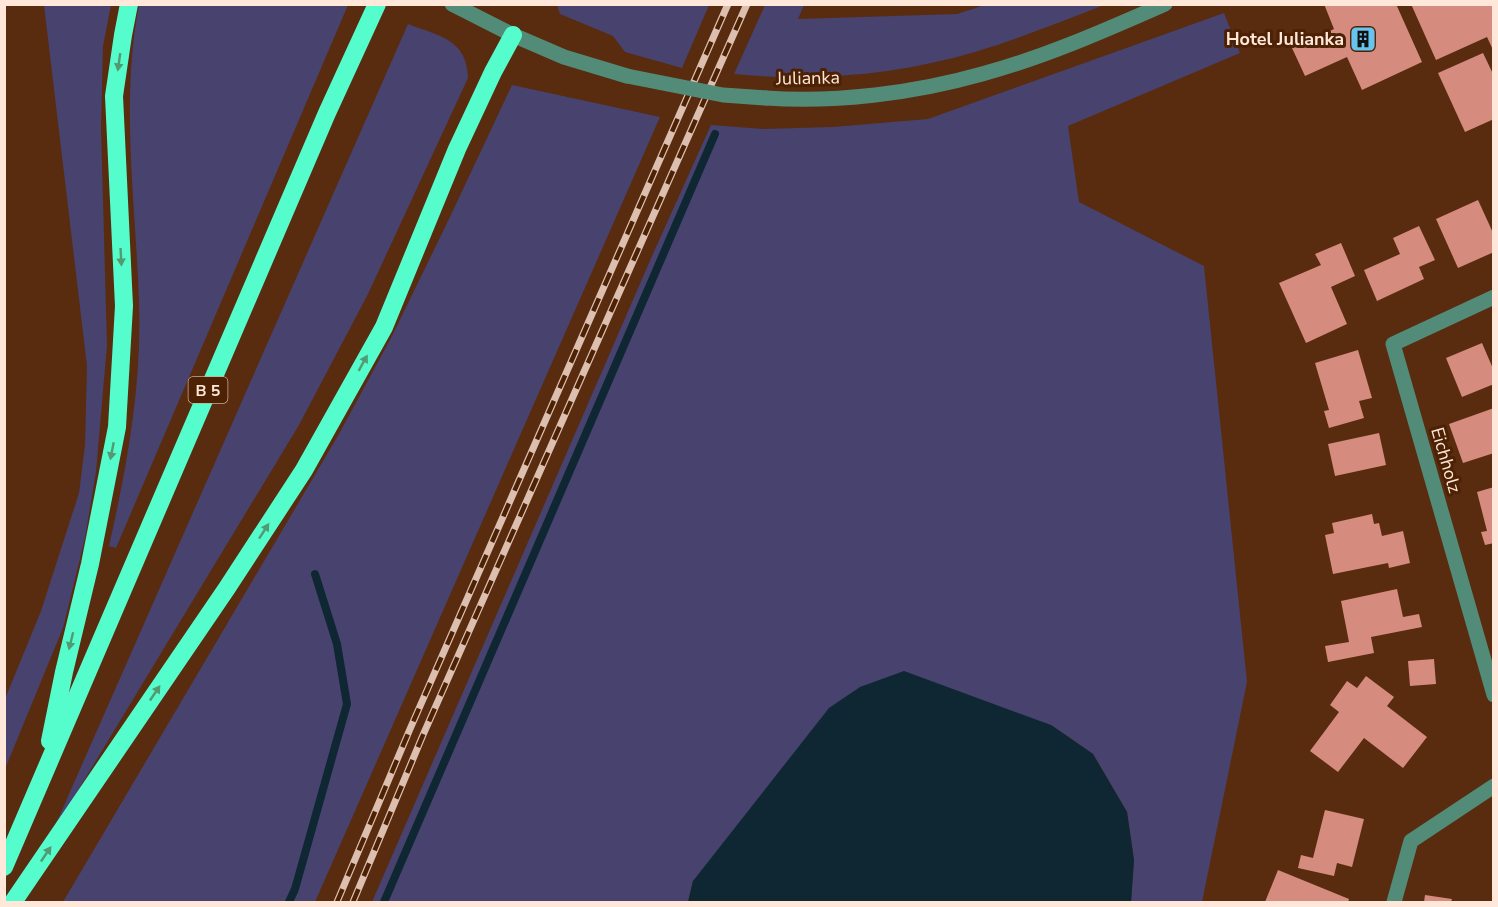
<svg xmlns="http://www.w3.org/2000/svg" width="1498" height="907" font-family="'Nunito Sans',sans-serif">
<rect width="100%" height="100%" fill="#592b0f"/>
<g fill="#48426e">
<path d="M988 4 1104 5C1062 21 1019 39 975 52 896 75 816 82 734 74L765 5H804L798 19 957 14Z"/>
<path d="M44 5H111L103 46 101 128 107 345 96 472 85 538 63 628 5 769V699L41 611 79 493 85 445 87 366Z"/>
<path d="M139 5H348L116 548 109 546C127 466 142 385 139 303 136 204 120 103 139 5Z"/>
<path d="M557 5 708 4 709 5 682 68 625 52 613 36 560 14Z"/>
<path d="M1224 13 1240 53 1068 126 1079 202 1204 266 1247 682 1202 902H1131L1134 860 1127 812 1093 754 1051 725 693 881 688 902H372L652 256 711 125 763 129 833 127 928 119Z"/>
<path d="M408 24C439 36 467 39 468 78L368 294 299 425 51 835Z"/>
<path d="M512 85 660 117 315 902H63L339 434 392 336 448 221Z"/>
</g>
<path fill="#0e2733" d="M904 671 1051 725 1093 754 1127 812 1134 860 1131 902H688L693 881 829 708 860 687Z"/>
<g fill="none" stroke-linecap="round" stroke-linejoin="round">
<g stroke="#0e2733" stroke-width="8">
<path d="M289 902 295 889 347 704 337 644 315 574"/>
<path d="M384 902 715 134"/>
</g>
</g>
<g fill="#d68b7f">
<path d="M1324 4H1396L1422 62 1362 90 1347 57 1305 76 1292 48 1334 29Z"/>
<path d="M1411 4H1494V52L1487 37 1436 60Z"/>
<path d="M1483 53 1494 76V119L1465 132 1438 73Z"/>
<path d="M1478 200 1494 235V252L1458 268 1436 219Z"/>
<path d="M1419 226 1435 260 1419 267 1424 279 1377 301 1364 270 1400 254 1393 238Z"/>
<path d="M1341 243 1355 276 1331 287 1347 324 1306 343 1279 283 1321 265 1315 254Z"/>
<path d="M1482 343 1494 371V384L1462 397 1446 358Z"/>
<path d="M1358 350 1372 398 1359 401 1364 418 1329 428 1324 411 1329 410 1315 363Z"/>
<path d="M1494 408V453L1463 463 1449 424Z"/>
<path d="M1379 433 1386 465 1335 476 1328 444Z"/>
<path d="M1494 487V543L1485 545 1481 532 1487 531 1477 492Z"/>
<path d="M1372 514 1374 524 1379 523 1382 536 1403 531 1410 563 1389 568 1388 563 1333 574 1325 535 1334 533 1332 523Z"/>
<path d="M1397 589 1403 617 1419 614 1422 627 1371 637 1374 653 1328 662 1325 646 1349 642 1341 601Z"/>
<path d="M1434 659 1436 684 1410 686 1408 661Z"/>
<path d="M1366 676 1394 697 1387 706 1427 737 1403 768 1364 738 1338 772 1310 751 1339 712 1330 705 1347 681 1357 688Z"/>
<path d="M1325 810 1364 819 1352 867 1337 863 1334 876 1298 868 1301 855 1313 858Z"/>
<path d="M1278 870 1349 899 1348 902H1265Z"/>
<path d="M1425 895 1452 899 1451 902H1424Z"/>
</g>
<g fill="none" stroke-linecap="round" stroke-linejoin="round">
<g stroke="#528c78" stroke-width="15">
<path d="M452 4 513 35 564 57 627 76"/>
<path d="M766 98C836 103 915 93 982 74 1045 57 1106 30 1165 4"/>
<path d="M1494 297 1393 344 1494 695"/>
<path d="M1394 902 1411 841 1494 786"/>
</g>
<g stroke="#56fdcc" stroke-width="18">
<path d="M50 741 64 672 90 564 117 427 124 306 114 96 123 35 129 4"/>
<path d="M4 867 327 113 377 4"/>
<path d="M13 902 227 588 304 470 384 327 457 149 493 72 513 35"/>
</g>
<defs>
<g id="rail">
<path d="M337 902 410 729 728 4"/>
<path d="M353 902 423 735 747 4"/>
</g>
</defs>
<use href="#rail" stroke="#dcbfaf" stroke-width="7"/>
<use href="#rail" stroke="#4d2103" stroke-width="4.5" stroke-dasharray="14" stroke-linecap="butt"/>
<path stroke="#528c78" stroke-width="15" d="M627 76 723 95 766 98"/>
</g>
<defs><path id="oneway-solid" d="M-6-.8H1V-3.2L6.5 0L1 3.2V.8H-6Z" transform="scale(1.5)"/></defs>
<g fill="#529a72">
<use href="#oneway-solid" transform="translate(119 62) rotate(98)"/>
<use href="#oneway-solid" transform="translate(121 257) rotate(87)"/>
<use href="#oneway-solid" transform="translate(363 363) rotate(-61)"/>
<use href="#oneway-solid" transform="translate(112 451) rotate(101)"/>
<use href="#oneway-solid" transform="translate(264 531) rotate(-57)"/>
<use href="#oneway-solid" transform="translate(71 641) rotate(104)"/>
<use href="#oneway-solid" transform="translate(155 693) rotate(-56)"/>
<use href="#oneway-solid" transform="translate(46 854) rotate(-56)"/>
</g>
<defs>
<symbol id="building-square" viewBox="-11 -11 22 22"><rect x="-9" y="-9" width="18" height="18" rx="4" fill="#66c4ef" stroke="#4d2103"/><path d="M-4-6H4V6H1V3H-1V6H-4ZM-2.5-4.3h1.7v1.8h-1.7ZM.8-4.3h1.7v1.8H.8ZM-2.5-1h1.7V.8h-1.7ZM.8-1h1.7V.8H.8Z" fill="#111"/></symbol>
</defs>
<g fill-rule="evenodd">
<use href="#building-square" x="1348" y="24" width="30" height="30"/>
</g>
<g text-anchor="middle" stroke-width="6" stroke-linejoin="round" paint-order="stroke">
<rect fill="#4d2103" stroke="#caac9a" stroke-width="1.5" x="188.5" y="377" width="39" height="26" rx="4.5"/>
<g font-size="16" font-weight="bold" fill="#ffe7da">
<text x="208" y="396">B 5</text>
</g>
<g font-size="18" font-weight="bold" fill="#ffe7da" stroke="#4d2103" text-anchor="end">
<text x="1344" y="45">Hotel Julianka</text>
</g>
<g font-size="18" fill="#ffe7da" stroke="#4d2103">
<text transform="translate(808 78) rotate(-1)" y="6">Julianka</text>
<text transform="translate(1446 460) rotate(74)" y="6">Eichholz</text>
</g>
</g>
<rect width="1498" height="907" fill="none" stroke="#ffe7da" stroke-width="12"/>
</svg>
